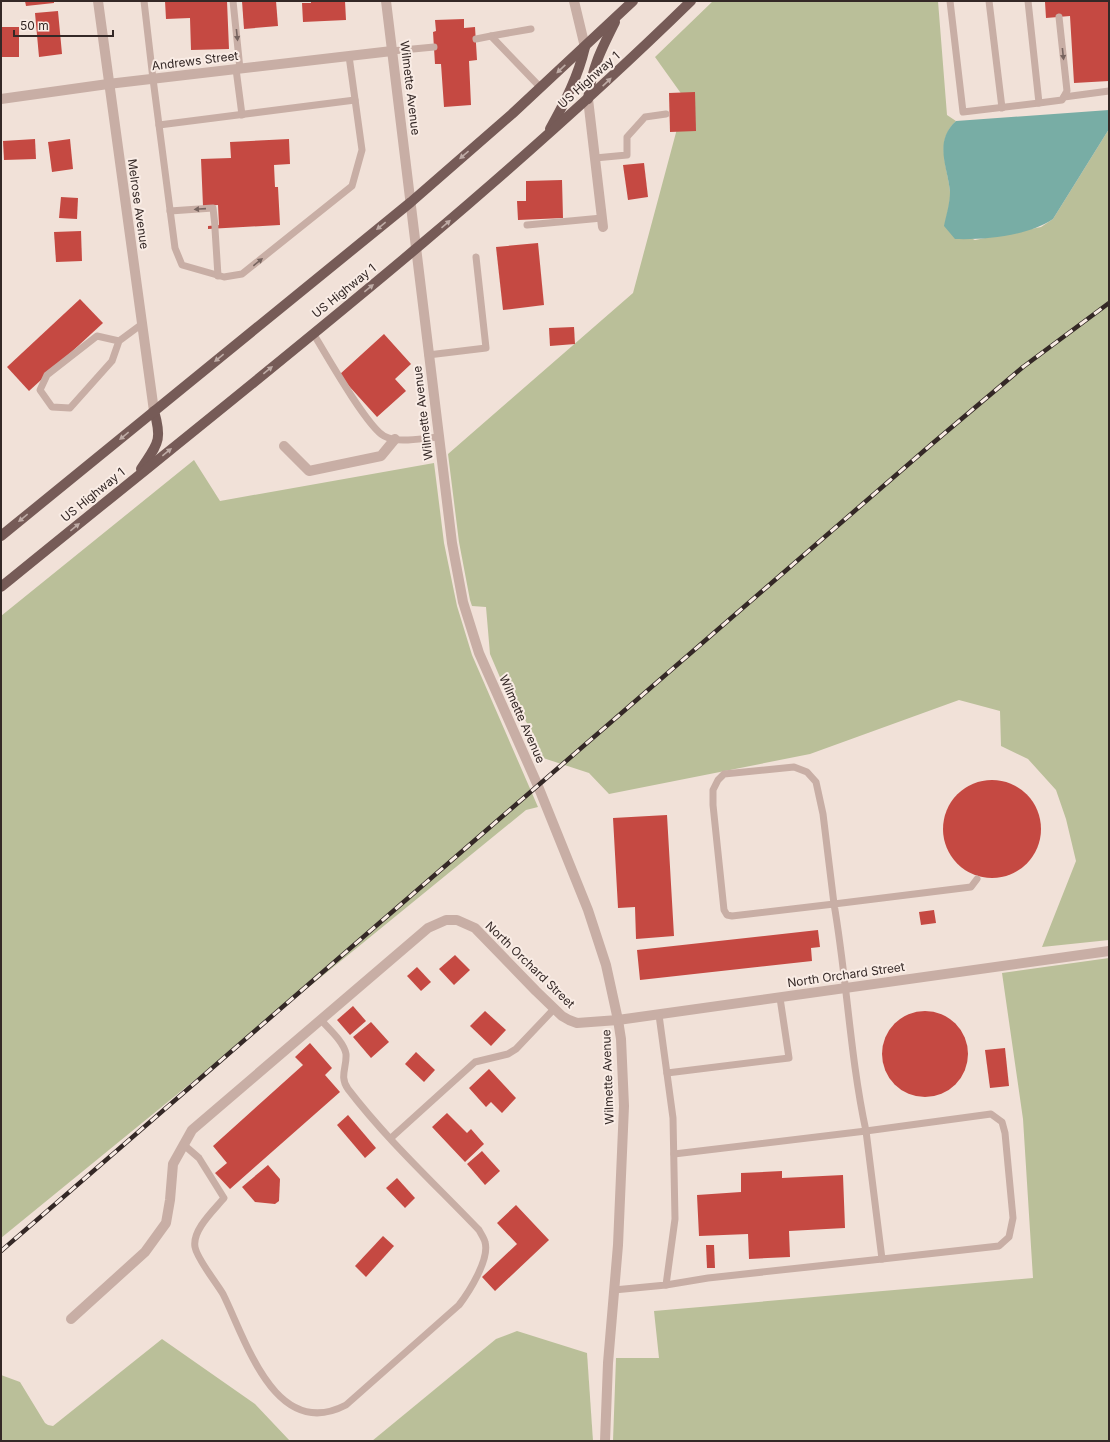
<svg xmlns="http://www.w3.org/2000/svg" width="1110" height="1442" font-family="Inter,sans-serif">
<rect width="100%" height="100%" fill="#f1e1d8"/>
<g fill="#babf99">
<path d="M713 1H938L947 115 956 121C934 142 948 167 950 192 951 203 946 216 945 226L975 240 1041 227 1053 219 1109 129V940L1042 947 1076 861 1066 819 1056 790 1028 759 1001 746 1000 711 959 700 810 754 609 794 589 773 540 757 536 738 502 682 490 654 486 607 472 606 470 600 459 542 448 454 633 293 685 99 655 57Z"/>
<path d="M194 460 220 501 434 463 444 543 457 606 472 655 538 807 526 810 1 1238V616Z"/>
<path d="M1109 958V1441H613L616 1358H659L654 1311 1033 1278 1023 1119 1002 973Z"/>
<path d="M517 1331 587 1353 593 1441H372L496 1339Z"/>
<path d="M162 1339 255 1404 290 1441H1V1375L20 1382 45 1423 48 1425 53 1426Z"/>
</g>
<path fill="#78ada5" d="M1109 110V129L1053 219C1028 236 985 240 955 239L944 226C946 216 950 203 950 192 948 167 933 142 956 121Z"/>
<g fill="#c54942">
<path d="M25 1H54V3L26 6Z"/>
<path d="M165 1H227L229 49 191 50 190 18 166 19Z"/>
<path d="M242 1H276L278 26 244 29Z"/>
<path d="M311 1H345L346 20 303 22 302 3H311Z"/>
<path d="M1109 1V81L1074 83 1070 16 1046 18 1045 2Z"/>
<path d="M58 11 62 54 39 57 35 13Z"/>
<path d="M464 19V28L475 27 477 60 469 61 471 105 444 107 441 64H435L433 32 436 31 435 20Z"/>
<rect x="1" y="27" width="18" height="30"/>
<path d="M695 92 696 131 670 132 669 93Z"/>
<path d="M35 139 36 159 4 160 3 141Z"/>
<path d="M70 139 73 169 52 172 48 142Z"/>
<path d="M289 139 290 164 274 165 275 187H278L280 225 208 229V226L219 225 218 205 203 206 201 159 231 158 230 142Z"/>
<path d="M644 163 648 197 628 200 623 165Z"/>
<path d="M562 180 563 218 518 220 517 201H526V181Z"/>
<path d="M61 197 78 198 77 219 59 218Z"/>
<path d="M81 231 82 261 56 262 54 232Z"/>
<path d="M538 243 544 305 503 310 496 247Z"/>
<path d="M80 299 103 323 29 391 7 367Z"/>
<path d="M574 327 575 344 550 346 549 328Z"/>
<path d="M384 334 411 364 395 379 406 391 377 417 339 375Z"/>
<circle cx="992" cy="829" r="49"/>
<path d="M667 815 674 936 636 939 635 907 618 908 613 818Z"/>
<path d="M934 910 936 923 921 925 919 912Z"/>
<path d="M818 930 820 947 811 948 812 961 640 980 637 950Z"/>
<path d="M455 955 470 970 454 985 439 969Z"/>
<path d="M417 967 431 982 421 991 407 976Z"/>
<path d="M353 1006 366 1021 350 1035 337 1020Z"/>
<circle cx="925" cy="1054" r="43"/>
<path d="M485 1011 506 1030 491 1046 470 1026Z"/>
<path d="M371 1022 389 1042 371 1058 353 1037Z"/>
<path d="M310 1043 332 1068 325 1075 340 1092 230 1189 215 1173 227 1163 213 1146 303 1065 295 1057Z"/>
<path d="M1005 1048 1009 1086 990 1088 985 1050Z"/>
<path d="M416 1052 435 1070 424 1082 405 1064Z"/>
<path d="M489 1069 516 1098 502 1113 491 1102 486 1107 469 1088Z"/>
<path d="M447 1113 467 1133 471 1129 484 1144 465 1162 432 1127Z"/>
<path d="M348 1115 376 1148 365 1158 337 1125Z"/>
<path d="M482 1151 500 1171 485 1185 467 1164Z"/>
<path d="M268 1165 280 1179 279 1201 275 1204 255 1202 242 1187Z"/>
<path d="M782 1171V1178L843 1175 845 1228 789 1231 790 1257 749 1259 748 1234 699 1236 697 1195 741 1192V1173Z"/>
<path d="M397 1178 415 1198 405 1208 386 1188Z"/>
<path d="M516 1205 549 1240 495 1291 482 1277 517 1244 497 1223Z"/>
<path d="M383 1236 394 1246 366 1277 355 1266Z"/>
<path d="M706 1245H714L715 1268H707Z"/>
</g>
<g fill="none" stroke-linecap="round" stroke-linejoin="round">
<g stroke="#c8aea5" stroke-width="7">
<path d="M144 1 153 79 175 248 182 265 224 277 242 274 352 186 362 150 349 56"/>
<path d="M233 1 240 69"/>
<path d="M950 1 963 112 1039 103 1028 1"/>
<path d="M989 1 1002 108"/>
<path d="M531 29 491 36 541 88"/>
<path d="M476 39 491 36"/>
<path d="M392 51 434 47"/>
<path d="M236 69 242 115"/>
<path d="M1064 97 1109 91"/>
<path d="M1039 103 1062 100 1067 91 1059 17"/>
<path d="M159 125 355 100"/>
<path d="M595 158 627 155V137L645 117 666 114"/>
<path d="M170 211 213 208 215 226"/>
<path d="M527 225 602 218"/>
<path d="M215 229 218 276"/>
<path d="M313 333C325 353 367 427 384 436 399 444 422 438 439 437"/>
<path d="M119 341 97 336 47 375 40 390 52 407 70 408 112 361 119 341 142 324"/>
<path d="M428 355 486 348 476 257"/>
<path d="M794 767 807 772 816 782 823 814 834 904 732 916 727 915 724 910 713 805V790L718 780 724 774Z"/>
<path d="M667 1073 789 1058 780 998"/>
<path d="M391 1138 475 1062 508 1054 516 1049 554 1009"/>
<path d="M184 1145 199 1158 224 1198C214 1210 192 1230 195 1247 197 1259 216 1282 223 1294 246 1340 275 1442 346 1405L459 1305C469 1292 490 1259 485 1242 484 1238 481 1234 479 1230 435 1184 387 1140 348 1089 339 1077 347 1067 346 1054 344 1042 329 1029 321 1020"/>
<path d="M882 1259 999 1246 1009 1237 1013 1218 1005 1133 1002 1122 991 1114 866 1131C850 1057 847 979 834 904L971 887 977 879"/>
<path d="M666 1285 708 1278 882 1259 866 1131 674 1154"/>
<path d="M614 1290 666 1285 675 1219 673 1118 659 1015"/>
</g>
<g stroke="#c8aea5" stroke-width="10">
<path d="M98 1 154 411"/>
<path d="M574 1 585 47"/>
<path d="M1 99 108 84 392 51"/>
<path d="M588 99 603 227"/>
<path d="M284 446 309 471 381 456 395 439"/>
<path d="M71 1319 145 1252 166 1223 170 1200 173 1164 192 1130 428 928 446 920H457L475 928 536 991 562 1016 569 1020 577 1023 618 1020"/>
</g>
<g stroke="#c8aea5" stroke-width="10">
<path d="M386 1 452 543 463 602 479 653 538 786 588 910 606 965 618 1020 621 1039 624 1106 618 1245 608 1363 605 1441"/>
<path d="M618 1020 1109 951"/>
</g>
<g stroke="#765b57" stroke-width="10">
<path d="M588 99C592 67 601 50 615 22"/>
<path d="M550 129C565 102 578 77 585 47"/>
<path d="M141 469C157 444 163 442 154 411"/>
<path d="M1 536 411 202 512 114 633 1"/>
<path d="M1 587C235 396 475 212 691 1"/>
</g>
<defs>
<path id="rail" d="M1 1251 933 443 1023 367 1109 303"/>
</defs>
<use href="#rail" stroke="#342826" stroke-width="4.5"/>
<use href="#rail" stroke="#f9ece5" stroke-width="3" stroke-dasharray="9" stroke-linecap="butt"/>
</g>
<defs><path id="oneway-solid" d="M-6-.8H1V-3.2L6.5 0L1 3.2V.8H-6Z"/></defs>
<g fill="#77645f">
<use href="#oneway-solid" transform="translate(237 35) rotate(84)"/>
<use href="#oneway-solid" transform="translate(1063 54) rotate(84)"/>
<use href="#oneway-solid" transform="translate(200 209) rotate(176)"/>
<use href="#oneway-solid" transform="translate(258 262) rotate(-39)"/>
</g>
<g fill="#beaba5">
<use href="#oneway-solid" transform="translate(561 69) rotate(137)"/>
<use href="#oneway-solid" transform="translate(607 82) rotate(-43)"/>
<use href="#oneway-solid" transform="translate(464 155) rotate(140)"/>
<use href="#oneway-solid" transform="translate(446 224) rotate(-41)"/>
<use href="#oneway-solid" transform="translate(381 226) rotate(141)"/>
<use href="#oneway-solid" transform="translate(369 288) rotate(-39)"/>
<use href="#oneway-solid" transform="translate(219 358) rotate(141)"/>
<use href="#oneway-solid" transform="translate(268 370) rotate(-39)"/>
<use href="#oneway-solid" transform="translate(124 436) rotate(141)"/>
<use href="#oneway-solid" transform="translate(167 452) rotate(-39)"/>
<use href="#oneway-solid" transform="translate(23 518) rotate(141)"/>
<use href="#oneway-solid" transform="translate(75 527) rotate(-39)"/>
</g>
<g text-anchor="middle" stroke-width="4" stroke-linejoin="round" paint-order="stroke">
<g font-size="12" fill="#342826" stroke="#f9ece5">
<text transform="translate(195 61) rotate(-7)" y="4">Andrews Street</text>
<text transform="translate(589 80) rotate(-42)" y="4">US Highway 1</text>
<text transform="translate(410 88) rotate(83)" y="4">Wilmette Avenue</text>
<text transform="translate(138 204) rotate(82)" y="4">Melrose Avenue</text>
<text transform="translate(344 291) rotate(-39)" y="4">US Highway 1</text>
<text transform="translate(423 413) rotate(-97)" y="4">Wilmette Avenue</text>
<text transform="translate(93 495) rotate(-39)" y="4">US Highway 1</text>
<text transform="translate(522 719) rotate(66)" y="4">Wilmette Avenue</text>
<text transform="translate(530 965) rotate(44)" y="4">North Orchard Street</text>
<text transform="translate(846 975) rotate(-8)" y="4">North Orchard Street</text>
<text transform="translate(608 1077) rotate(-92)" y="4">Wilmette Avenue</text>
</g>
</g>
<rect width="1110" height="1442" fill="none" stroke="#342826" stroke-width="4"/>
<path d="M14 30v6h99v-6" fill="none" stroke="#342826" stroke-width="2"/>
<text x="20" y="30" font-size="12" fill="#342826" stroke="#f9ece5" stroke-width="3" paint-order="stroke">50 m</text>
</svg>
